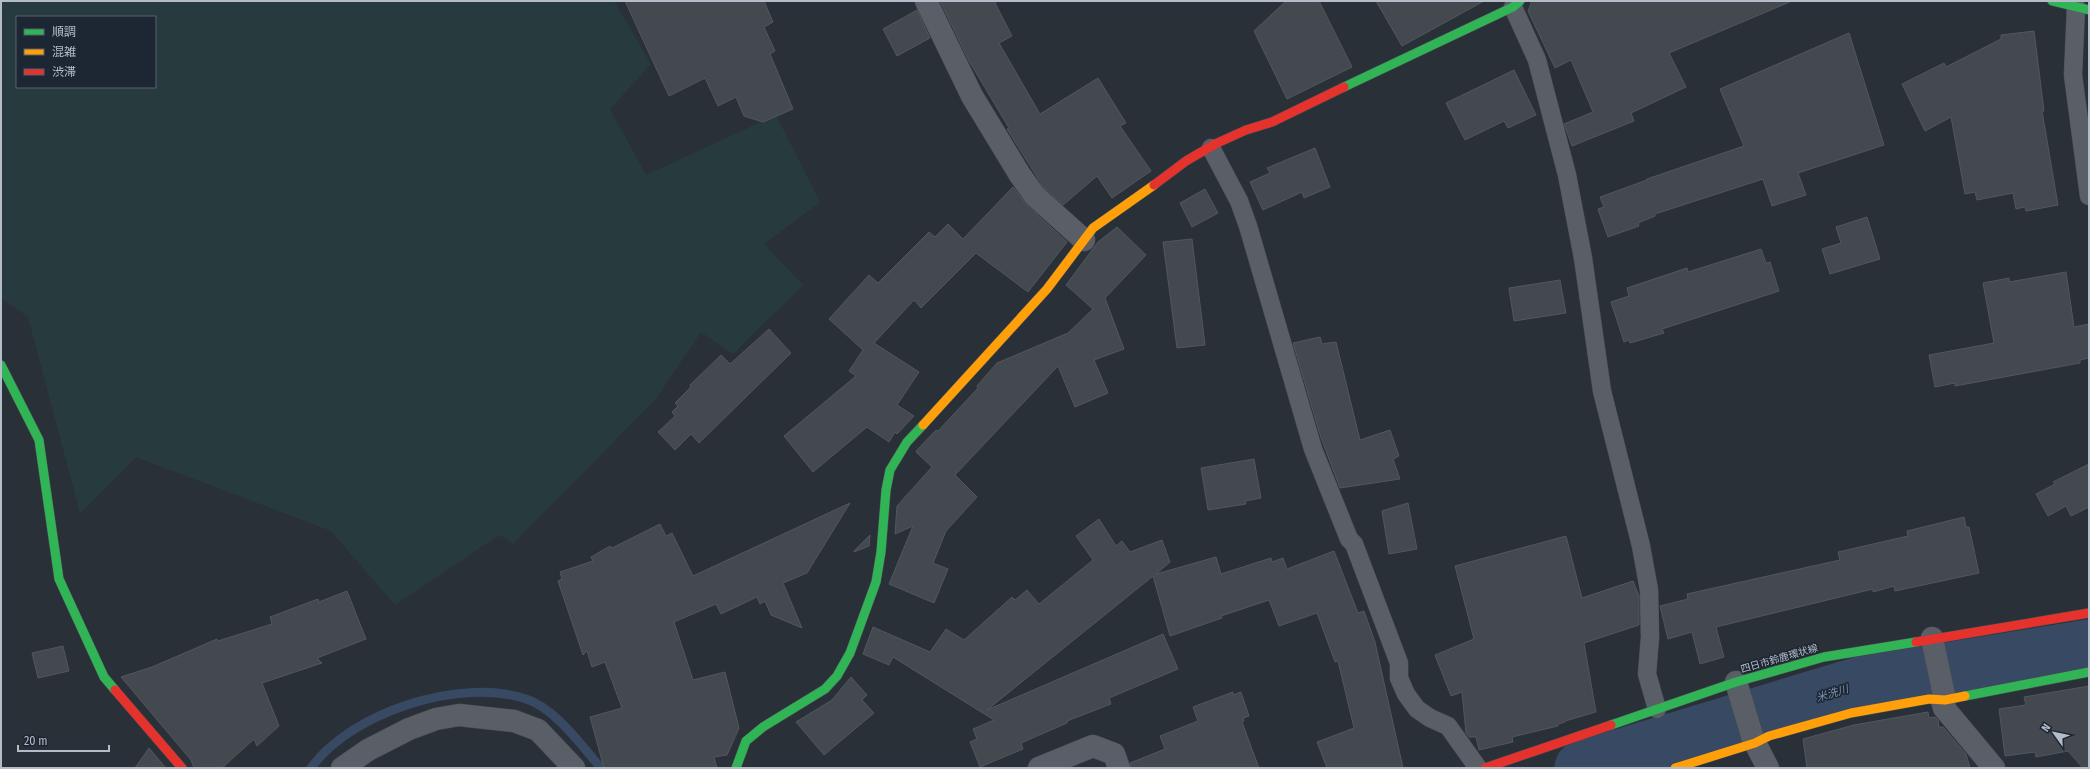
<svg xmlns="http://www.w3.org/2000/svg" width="2090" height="769" font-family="'Fira Sans Condensed','Noto Sans JP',sans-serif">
<rect width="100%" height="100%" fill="#2a3038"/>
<path fill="#273a3e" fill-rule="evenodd" d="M1 1H614L651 64 610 109 646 175 776 115 820 202 764 244 803 285 733 354 701 332 656 399 513 544 499 535 395 605 331 531 136 457 80 513 28 317 1 298ZM17 17H155V87H17Z"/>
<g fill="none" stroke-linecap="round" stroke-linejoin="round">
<path stroke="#384963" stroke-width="9" d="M311 768C351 712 461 677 526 699 555 708 581 745 601 768"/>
<path stroke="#384963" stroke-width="55" d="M1582 768 1860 684 2089 647"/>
</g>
<g fill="#444950" stroke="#52575f">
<path d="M625 1H764L773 22 764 27 775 51 770 54 793 109 763 122 744 116 736 97 718 106 705 78 669 96Z"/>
<path d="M940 1H997L995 3 1012 36 999 43 1040 114 1098 78 1126 123 1120 126 1151 171 1112 198 1097 176 1063 205 1044 188 1007 129 1009 128 969 61Z"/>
<path d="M1286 1H1319L1352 67 1287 99 1254 31Z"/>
<path d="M1376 1H1484L1402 46Z"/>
<path d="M1532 1H1792L1669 53 1686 87 1631 113 1634 121 1572 146 1564 124 1593 112 1571 60 1555 68 1528 11Z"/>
<path d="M917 10 930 38 897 56 883 29Z"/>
<path d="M2034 31 2044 111H2042L2058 205 2026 211 2025 207 2016 209 2013 193 1977 200 1975 192 1965 194 1951 117 1925 131 1902 84 1944 63 1946 67 2001 39V35Z"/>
<path d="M1849 33 1884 145 1798 173 1806 195 1772 206 1763 179 1655 214V216L1638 223 1639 226 1608 237 1598 209 1604 207 1600 197 1647 180V179L1744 146 1720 89Z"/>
<path d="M1514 70 1536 115 1508 128 1504 121 1465 140 1446 103Z"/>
<path d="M1315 148 1330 187 1304 198 1302 192 1263 210 1250 182 1270 173 1267 168Z"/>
<path d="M1013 187 1027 205 1067 242 1028 292 976 253 921 308 914 300 874 343 919 372 897 405 914 416 897 434 895 432 889 442 867 427 813 472 784 436 856 376 849 371 863 350 829 319 869 275 878 283 929 232 935 237 948 224 963 239Z"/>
<path d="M1205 189 1218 213 1192 227 1180 203Z"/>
<path d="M1867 217 1880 259 1830 274 1822 249 1841 243 1836 227Z"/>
<path d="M1117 227 1146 255 1105 298 1124 349 1094 360 1108 393 1075 407 1058 366 955 475 977 497 946 531 933 563 948 569 934 603 889 584 913 526 895 534 897 506 932 467 916 452 917 450 936 430 938 431 978 388 977 386 997 363 1068 333 1093 309 1066 285 1098 242Z"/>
<path d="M1192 239 1205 345 1177 348 1163 242Z"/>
<path d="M1761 249 1766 263 1770 262 1779 291 1662 329 1664 333 1630 343 1629 340 1624 342 1611 302 1629 296 1627 288 1687 268 1688 272Z"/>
<path d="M2066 272 2074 327 2089 324V358L2080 360V363L1955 386V383L1935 387 1929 355 1994 343 1983 283 2009 278V282Z"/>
<path d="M1560 280 1566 313 1514 321 1509 288Z"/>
<path d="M769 329 791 353 699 443 691 434 675 450 658 432 675 416 672 412 678 406 675 403 691 387 690 385 721 355 730 364Z"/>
<path d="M1320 337 1322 344 1336 342 1360 440 1390 430 1399 456 1393 459 1400 479 1340 488 1321 438 1293 343Z"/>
<path d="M1254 459 1261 498 1245 501 1246 504 1208 510 1201 468Z"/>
<path d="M2089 464V507L2071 516 2066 506 2048 516 2036 494 2055 484 2053 482Z"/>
<path d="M850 503 807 573 783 583 802 628 771 615 765 601 760 604 757 597 721 614 716 604 674 622 693 680 725 672 739 728 727 755 714 757 717 768H604L590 717 622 708 605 662 592 667 587 651 583 655 558 581 562 579 560 572 593 561 591 557 610 546 612 548 660 524 666 536 672 533 693 576Z"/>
<path d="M1408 503 1417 549 1389 554 1382 511Z"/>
<path d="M1964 517 1966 527H1969L1979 573 1895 591 1894 586 1873 592V589L1716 627 1724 657 1700 664 1692 632 1668 639 1660 606 1688 599 1687 594 1840 560 1838 552 1908 536 1907 531Z"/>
<path d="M1099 519 1116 546 1122 541 1130 552 1162 540 1170 562 1156 574 1216 557 1221 574 1271 558 1272 562 1283 558 1287 569 1334 551 1358 613 1364 611 1375 642 1403 768H1327L1317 742 1354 728 1338 661 1335 662 1317 613 1279 626 1269 600 1221 616 1222 618 1170 636 1153 576 987 710 1163 634 1178 669 1109 698 1111 704 1067 721V723L1021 743 1023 749 980 767 970 742 977 739 973 729 994 720 893 657 889 665 863 654 873 627 930 652 946 629 964 640 1012 597 1015 600 1027 590 1039 604 1093 560 1076 536Z"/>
<path d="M870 535 869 546 854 552V551Z"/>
<path d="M1566 536 1582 598 1633 581 1639 596V625L1584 643 1596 712 1565 721V722L1558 724V726L1512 737 1513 742 1479 750 1476 737H1469L1466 733 1462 692 1451 696 1435 655 1474 639 1455 566Z"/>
<path d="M347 591 366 639 317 658 322 663 262 683 279 726 257 746 254 739 222 768H194L191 760 121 677 152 667 217 639 218 641 272 624 270 617 318 599 319 602Z"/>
<path d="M63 646 69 671 38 678 32 653Z"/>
<path d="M851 677 867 695 862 700 874 713 824 755 796 722 832 700Z"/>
<path d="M2089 686V768H2083L2068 751 2036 757 2035 752 2005 756 1999 709 2026 705 2024 697Z"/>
<path d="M1233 692V695L1241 692 1249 716 1243 718 1244 721 1242 722 1259 768H1131L1130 763 1165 749 1160 736 1198 721 1193 707Z"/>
<path d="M1928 712 1929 718 1935 717 1938 720 1939 727H1943L1966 754 1970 768H1807L1803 739 1854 725Z"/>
<path d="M149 748 166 768H135Z"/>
</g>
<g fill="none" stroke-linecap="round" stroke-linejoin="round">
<defs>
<g id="lane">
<path d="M1513 7 1537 60 1567 175 1583 258 1602 391 1641 546 1649 590 1650 637 1647 674 1657 709"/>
<path d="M2076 7 2073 75 2089 196"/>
<path d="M1211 148 1239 201 1248 226 1313 449 1349 539 1354 544 1399 663V678L1406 694 1417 709 1430 718 1448 726 1478 768"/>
</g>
<g id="street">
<path d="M926 1 972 96 1020 175 1035 196 1084 240"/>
<path d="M1932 638 1945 700"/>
<path d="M1736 682 1753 739 1768 768"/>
<path d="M1942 700 1944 708 1994 768"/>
<path d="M342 768 368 750 409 729 436 719 459 715 514 721 538 730 574 768"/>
<path d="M1039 768 1093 746 1114 754 1119 768"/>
</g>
<g id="fast">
<path d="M2052 1 2089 10"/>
<path d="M1344 87 1513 7 1520 1"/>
<path d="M1 365 39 440 59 579 104 677 115 690"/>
<path d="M1965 696 2089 672"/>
<path d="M1611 725 1736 682 1824 657 1916 642"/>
<path d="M736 768 746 741 763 727 825 689 837 676 850 653 876 582 881 552 886 490 890 470 907 442 923 425"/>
</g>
<g id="slow">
<path d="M923 425 1047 289 1093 228 1154 185"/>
<path d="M1675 768 1755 743 1769 736 1851 713 1929 699 1945 700 1965 696"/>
</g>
<g id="jam">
<path d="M1154 185 1186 161 1215 144 1246 130 1272 122 1344 87"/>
<path d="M1916 642 2089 613"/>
<path d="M115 690 182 768"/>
<path d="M1485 768 1611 725"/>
</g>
</defs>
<use href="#lane" stroke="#484c53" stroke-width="19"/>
<use href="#street" stroke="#484c53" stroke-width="23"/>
<use href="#fast" stroke="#484c53" stroke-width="10"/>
<use href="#slow" stroke="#484c53" stroke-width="10"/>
<use href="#jam" stroke="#484c53" stroke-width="10"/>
<use href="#lane" stroke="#5a5e66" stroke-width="18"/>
<use href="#street" stroke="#5a5e66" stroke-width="22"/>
<use href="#fast" stroke="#30b455" stroke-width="9"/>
<use href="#slow" stroke="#ff9f0a" stroke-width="9"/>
<use href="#jam" stroke="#e5322d" stroke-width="9"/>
</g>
<g text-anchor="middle" stroke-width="3" stroke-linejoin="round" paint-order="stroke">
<g font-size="10" fill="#b4bcc9" stroke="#1d2633">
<text transform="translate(1779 658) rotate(-16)" y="4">四日市鈴鹿環状線</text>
</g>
<g font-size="11" font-style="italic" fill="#7c92b1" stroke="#1d2633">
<text transform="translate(1832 693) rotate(-17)" y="4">米洗川</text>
</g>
</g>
<rect width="2090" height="769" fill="none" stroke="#b4bcc9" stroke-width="4"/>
<rect x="16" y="16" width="140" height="72" fill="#1d2633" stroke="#59626f"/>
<rect x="24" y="29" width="20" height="6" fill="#30b455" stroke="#59626f"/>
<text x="52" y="36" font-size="12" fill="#b4bcc9">順調</text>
<rect x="24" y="49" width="20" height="6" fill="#ff9f0a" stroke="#59626f"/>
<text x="52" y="56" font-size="12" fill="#b4bcc9">混雑</text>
<rect x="24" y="69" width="20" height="6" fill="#e5322d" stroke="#59626f"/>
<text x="52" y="76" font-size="12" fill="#b4bcc9">渋滞</text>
<g transform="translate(2054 733) rotate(303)" stroke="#1d2633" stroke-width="3" paint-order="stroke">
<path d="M0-3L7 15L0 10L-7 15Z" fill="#b4bcc9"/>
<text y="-6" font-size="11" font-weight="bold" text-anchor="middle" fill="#b4bcc9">N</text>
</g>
<path d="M18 745v6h91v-6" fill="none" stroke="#b4bcc9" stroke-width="2"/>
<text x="24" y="745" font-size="12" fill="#b4bcc9" stroke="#1d2633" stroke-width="3" paint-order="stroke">20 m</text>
</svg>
